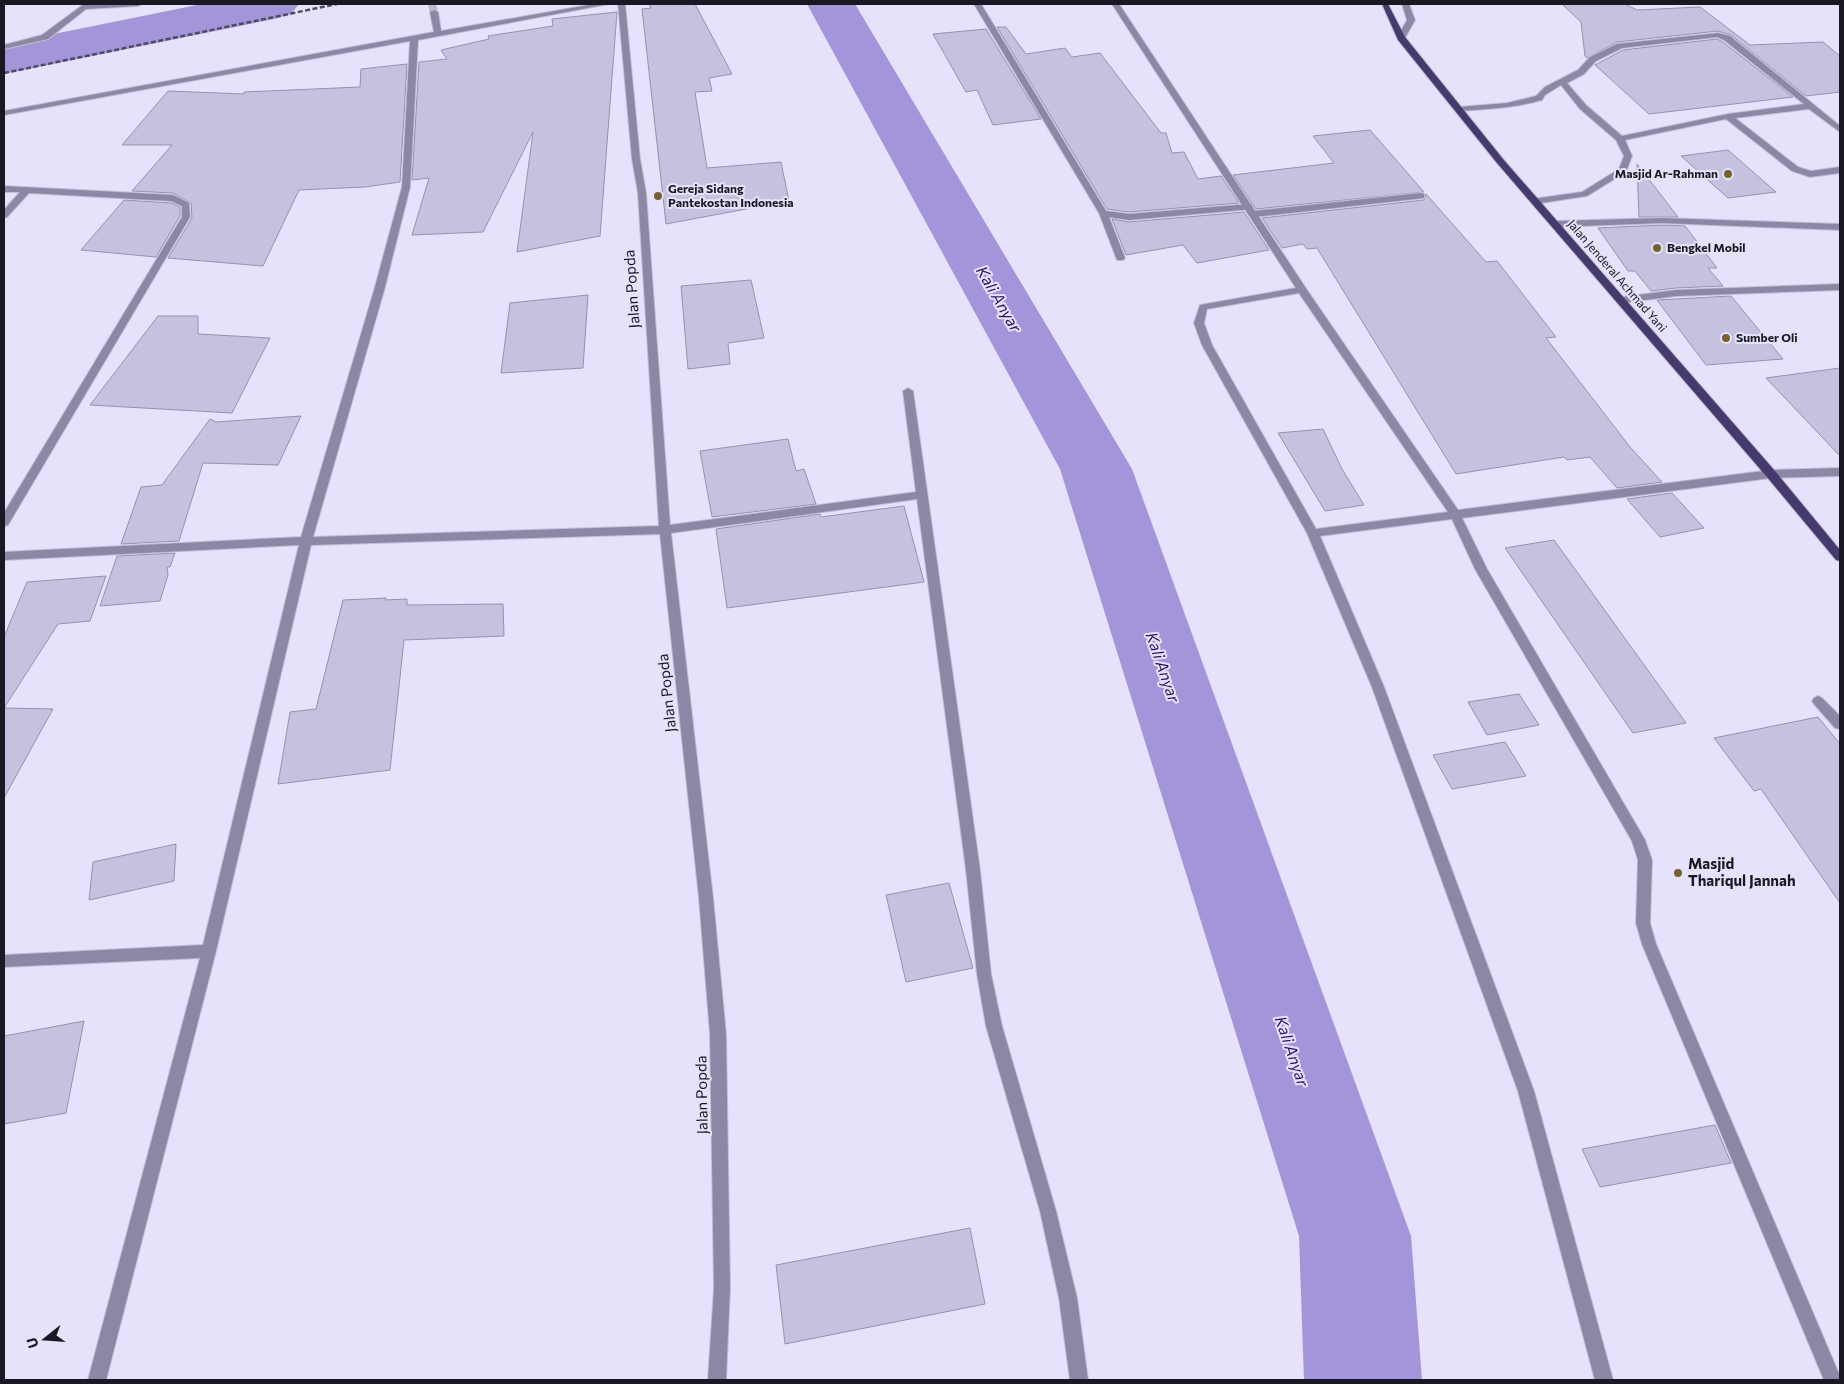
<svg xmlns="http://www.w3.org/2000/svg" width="1844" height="1384" font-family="Commissioner,sans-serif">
<rect width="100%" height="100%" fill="#e6e2fb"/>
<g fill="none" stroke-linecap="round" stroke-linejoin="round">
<g fill="#a495db" fill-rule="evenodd">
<path d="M202 4H299L291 14 274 19 4 74V44Z"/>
<path d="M807 4H855L1132 469 1411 1236 1422 1380H1304L1299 1236 1060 469Z"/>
</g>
</g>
<g fill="#c7c1e0" stroke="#9691ae">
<path d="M649 4H695L732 74 709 78 712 91 695 92 707 168 781 162 789 201 666 224 642 9 651 8Z"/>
<path d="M1562 4H1625L1637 10 1700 7 1750 45 1823 42 1840 56V92L1806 96 1731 35 1718 31 1617 42 1587 58 1585 56 1581 22Z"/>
<path d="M617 12 600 236 517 252 533 132 483 232 412 235 429 178 412 180 419 62 447 59 441 50 489 39 488 36 553 26 552 19Z"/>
<path d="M997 27H1006L1026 54 1065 48 1072 57 1100 53 1161 133H1166L1172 153 1184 152 1198 179 1221 176 1239 203 1129 212 1107 209Z"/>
<path d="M986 29 1041 119 993 125 977 90 966 92 933 34Z"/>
<path d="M1717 39 1723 42 1793 97 1649 114 1595 65 1623 50Z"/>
<path d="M407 64 400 182 365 187 299 190 263 266 168 258 192 218 191 203 173 193 132 191 172 145H122L168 91 244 94V92L360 87 361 69Z"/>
<path d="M1370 130 1424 192 1256 209 1233 175 1334 163 1313 136Z"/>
<path d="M1728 150 1776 192 1728 198 1681 156Z"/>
<path d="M1637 164 1678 217H1639Z"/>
<path d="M1426 194 1486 262 1497 261 1556 337 1546 338 1630 447 1662 482 1617 488 1590 457 1567 460 1564 457 1456 474 1317 248 1307 249 1303 244 1282 248 1262 218 1424 200Z"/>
<path d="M124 200 171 203 180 207V216L156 257 81 250Z"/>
<path d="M1244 212 1269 250 1197 263 1183 245 1126 255 1112 219 1129 222Z"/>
<path d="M1662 225 1685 226 1717 268H1708L1723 286 1676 288 1651 291 1635 271H1628L1598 228Z"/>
<path d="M751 280 764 338 728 343 730 364 688 369 681 286Z"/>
<path d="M588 295 583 368 501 373 510 303Z"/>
<path d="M1731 296 1783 359 1706 365 1657 300Z"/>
<path d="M158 316H198V334L270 338 232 413 90 405Z"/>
<path d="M1840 368V456L1766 378Z"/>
<path d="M301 416 278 465 203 463 179 541 121 544 141 487 162 485 210 419 216 422Z"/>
<path d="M1323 429 1342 469 1364 505 1325 511 1278 433Z"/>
<path d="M788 439 796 471 804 469 816 504 712 517 700 451Z"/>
<path d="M1672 493 1704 528 1660 537 1627 499Z"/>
<path d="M904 506 924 582 727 608 716 529 820 514 821 517Z"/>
<path d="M1554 540 1686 723 1633 733 1505 548Z"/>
<path d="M175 553 170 567H167L168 575 160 601 100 606 117 556Z"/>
<path d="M106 576 90 621 58 624 4 708 53 709 4 798V637L27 582Z"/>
<path d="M386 598 385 600 407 599V605L503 604 504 636 404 640 390 770 278 784 290 712 316 709 343 600Z"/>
<path d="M1519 694 1539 725 1487 735 1468 702Z"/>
<path d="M1818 717 1840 744V903L1761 789 1754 791 1714 738Z"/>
<path d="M1505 742 1526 776 1452 789 1433 755Z"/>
<path d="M176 844 174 881 89 900 93 862Z"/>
<path d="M949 883 973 968 906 982 886 895Z"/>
<path d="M84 1021 66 1113 4 1124V1036Z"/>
<path d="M1715 1125 1731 1163 1600 1187 1582 1149Z"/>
<path d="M970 1228 985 1304 785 1344 776 1265Z"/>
</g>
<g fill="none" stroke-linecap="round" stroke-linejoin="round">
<path stroke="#bdbad0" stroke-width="8" stroke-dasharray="8 4.5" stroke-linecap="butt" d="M432 4 434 12"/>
<defs>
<g id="lane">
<path d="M974 4H981L1106 211 1129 214 1249 204 1252 205V209L1129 220 1109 217 1125 258 1123 260H1117L1099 213Z"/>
<path d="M1718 33 1730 36 1840 126V132L1809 109 1735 118 1798 167 1811 171 1840 167V173L1810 177 1792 171 1726 119 1625 140 1632 156 1626 172 1587 196 1535 204 1531 201 1532 199 1582 192 1619 169 1624 156 1616 140 1580 109 1561 85 1545 95 1542 100C1515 108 1487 109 1459 111L1455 109 1459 107 1507 103 1536 96 1545 87 1578 70 1590 57 1617 44ZM1717 37 1724 40 1804 104 1728 114 1622 136 1586 105 1567 83 1584 74 1596 61 1622 48Z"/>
<path d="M1421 193 1424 194V198L1254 217 1250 214 1254 211Z"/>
<path d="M1840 284V290L1676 296 1622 303 1617 300 1622 297 1676 290Z"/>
<path d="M1818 696 1822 698 1840 716V729L1835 728 1814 704 1812 701 1814 698Z"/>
</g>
<g id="street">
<path d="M84 4H142L138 6 86 9 48 39 4 49V45L42 35Z"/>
<path d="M594 4H609L418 40 410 187 385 287 313 537 659 526 638 193 632 159 618 4H625L640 159 646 193 670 525 916 492 903 391 908 388 913 391 980 870 991 974 1002 1026 1056 1211 1077 1298 1088 1380H1070L1059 1298 1040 1211 986 1026 977 974 966 870 917 499 671 533 713 898 726 1034 730 1288 726 1380H708L714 1288 710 1034 699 898 660 534 311 545 216 951 106 1380H88L200 958 4 967V955L203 945 299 545 4 560V552L301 537 375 287 402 187 410 41 4 115V111L434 32 430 12 434 10 438 12 441 31Z"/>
<path d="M1112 4H1119L1307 290 1458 510 1771 470 1840 468V476L1771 478 1462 518 1487 569 1645 840 1652 860 1650 923 1656 944 1839 1374 1840 1380H1824L1642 944 1636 923 1638 860 1632 841 1475 569 1452 519 1320 536 1384 687 1534 1091 1613 1380H1595L1518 1091 1372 687 1307 533 1202 345 1194 323 1200 305 1296 288ZM1299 293 1448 512 1316 529 1212 345 1204 323 1207 309Z"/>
<path d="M1402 4H1409L1415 20 1405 38 1401 40 1397 38 1407 20Z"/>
<path d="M4 186 173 195 189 203 190 217 8 525 4 526V513L182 217V206L171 201 29 193 7 217 4 218V210L20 192H4Z"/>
<path d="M1662 218 1840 224V230L1662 223 1556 227 1552 224 1556 221Z"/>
</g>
<path id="primary" d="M1382 4H1388L1405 37 1503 159 1775 471 1840 550V561L1836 560 1767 477 1497 163 1398 40Z"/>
</defs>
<use href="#lane" stroke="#c1bed4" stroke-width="2"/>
<use href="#street" stroke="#c1bed4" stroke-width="2"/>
<use href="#primary" stroke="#c1bed4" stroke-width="2"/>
<use href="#lane" fill="#8c87a5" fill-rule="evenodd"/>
<use href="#street" fill="#8c87a5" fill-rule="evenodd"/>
<use href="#primary" fill="#46396c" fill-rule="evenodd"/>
<path stroke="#504d5b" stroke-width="2.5" stroke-dasharray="5 2.5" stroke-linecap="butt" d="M4 73 337 4"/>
</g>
<g fill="#786131" stroke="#e6e2fb" stroke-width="2">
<circle cx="1728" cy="174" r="5"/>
<circle cx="658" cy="196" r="5"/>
<circle cx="1657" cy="248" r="5"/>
<circle cx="1726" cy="338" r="5"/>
<circle cx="1678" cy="873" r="5"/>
</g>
<g text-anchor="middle" stroke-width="4" stroke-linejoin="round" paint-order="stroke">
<g font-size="12" font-weight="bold" fill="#1a1822" stroke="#e6e2fb" text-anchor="start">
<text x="1718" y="178" text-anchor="end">Masjid Ar-Rahman</text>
<text x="668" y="193">Gereja Sidang<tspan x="668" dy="14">Pantekostan Indonesia</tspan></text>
<text x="1667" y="252">Bengkel Mobil</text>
<text x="1736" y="342">Sumber Oli</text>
</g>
<g font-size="12" fill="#1a1822" stroke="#e6e2fb">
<text transform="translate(1617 276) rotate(49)" y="4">Jalan Jenderal Achmad Yani</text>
</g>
<g font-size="15" fill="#1a1822" stroke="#e6e2fb">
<text transform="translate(632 289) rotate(-94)" y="5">Jalan Popda</text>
<text transform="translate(667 693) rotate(-96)" y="5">Jalan Popda</text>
<text transform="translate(702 1095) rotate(-91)" y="5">Jalan Popda</text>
</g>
<g font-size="15" font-weight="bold" fill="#1a1822" stroke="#e6e2fb" text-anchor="start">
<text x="1688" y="869">Masjid<tspan x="1688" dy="17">Thariqul Jannah</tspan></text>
</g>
<g font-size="16" font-style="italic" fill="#311364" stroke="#e6e2fb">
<text transform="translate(999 299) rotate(60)" y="6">Kali Anyar</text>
<text transform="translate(1163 667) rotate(71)" y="6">Kali Anyar</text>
<text transform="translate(1292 1051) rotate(71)" y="6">Kali Anyar</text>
</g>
</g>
<rect width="1844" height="1384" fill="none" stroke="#1a1822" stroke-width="10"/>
<g transform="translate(45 1339) rotate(253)" stroke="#e6e2fb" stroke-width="4" paint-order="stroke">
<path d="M0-4L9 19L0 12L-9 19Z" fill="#1a1822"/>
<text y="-8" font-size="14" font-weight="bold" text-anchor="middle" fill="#1a1822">U</text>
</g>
</svg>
